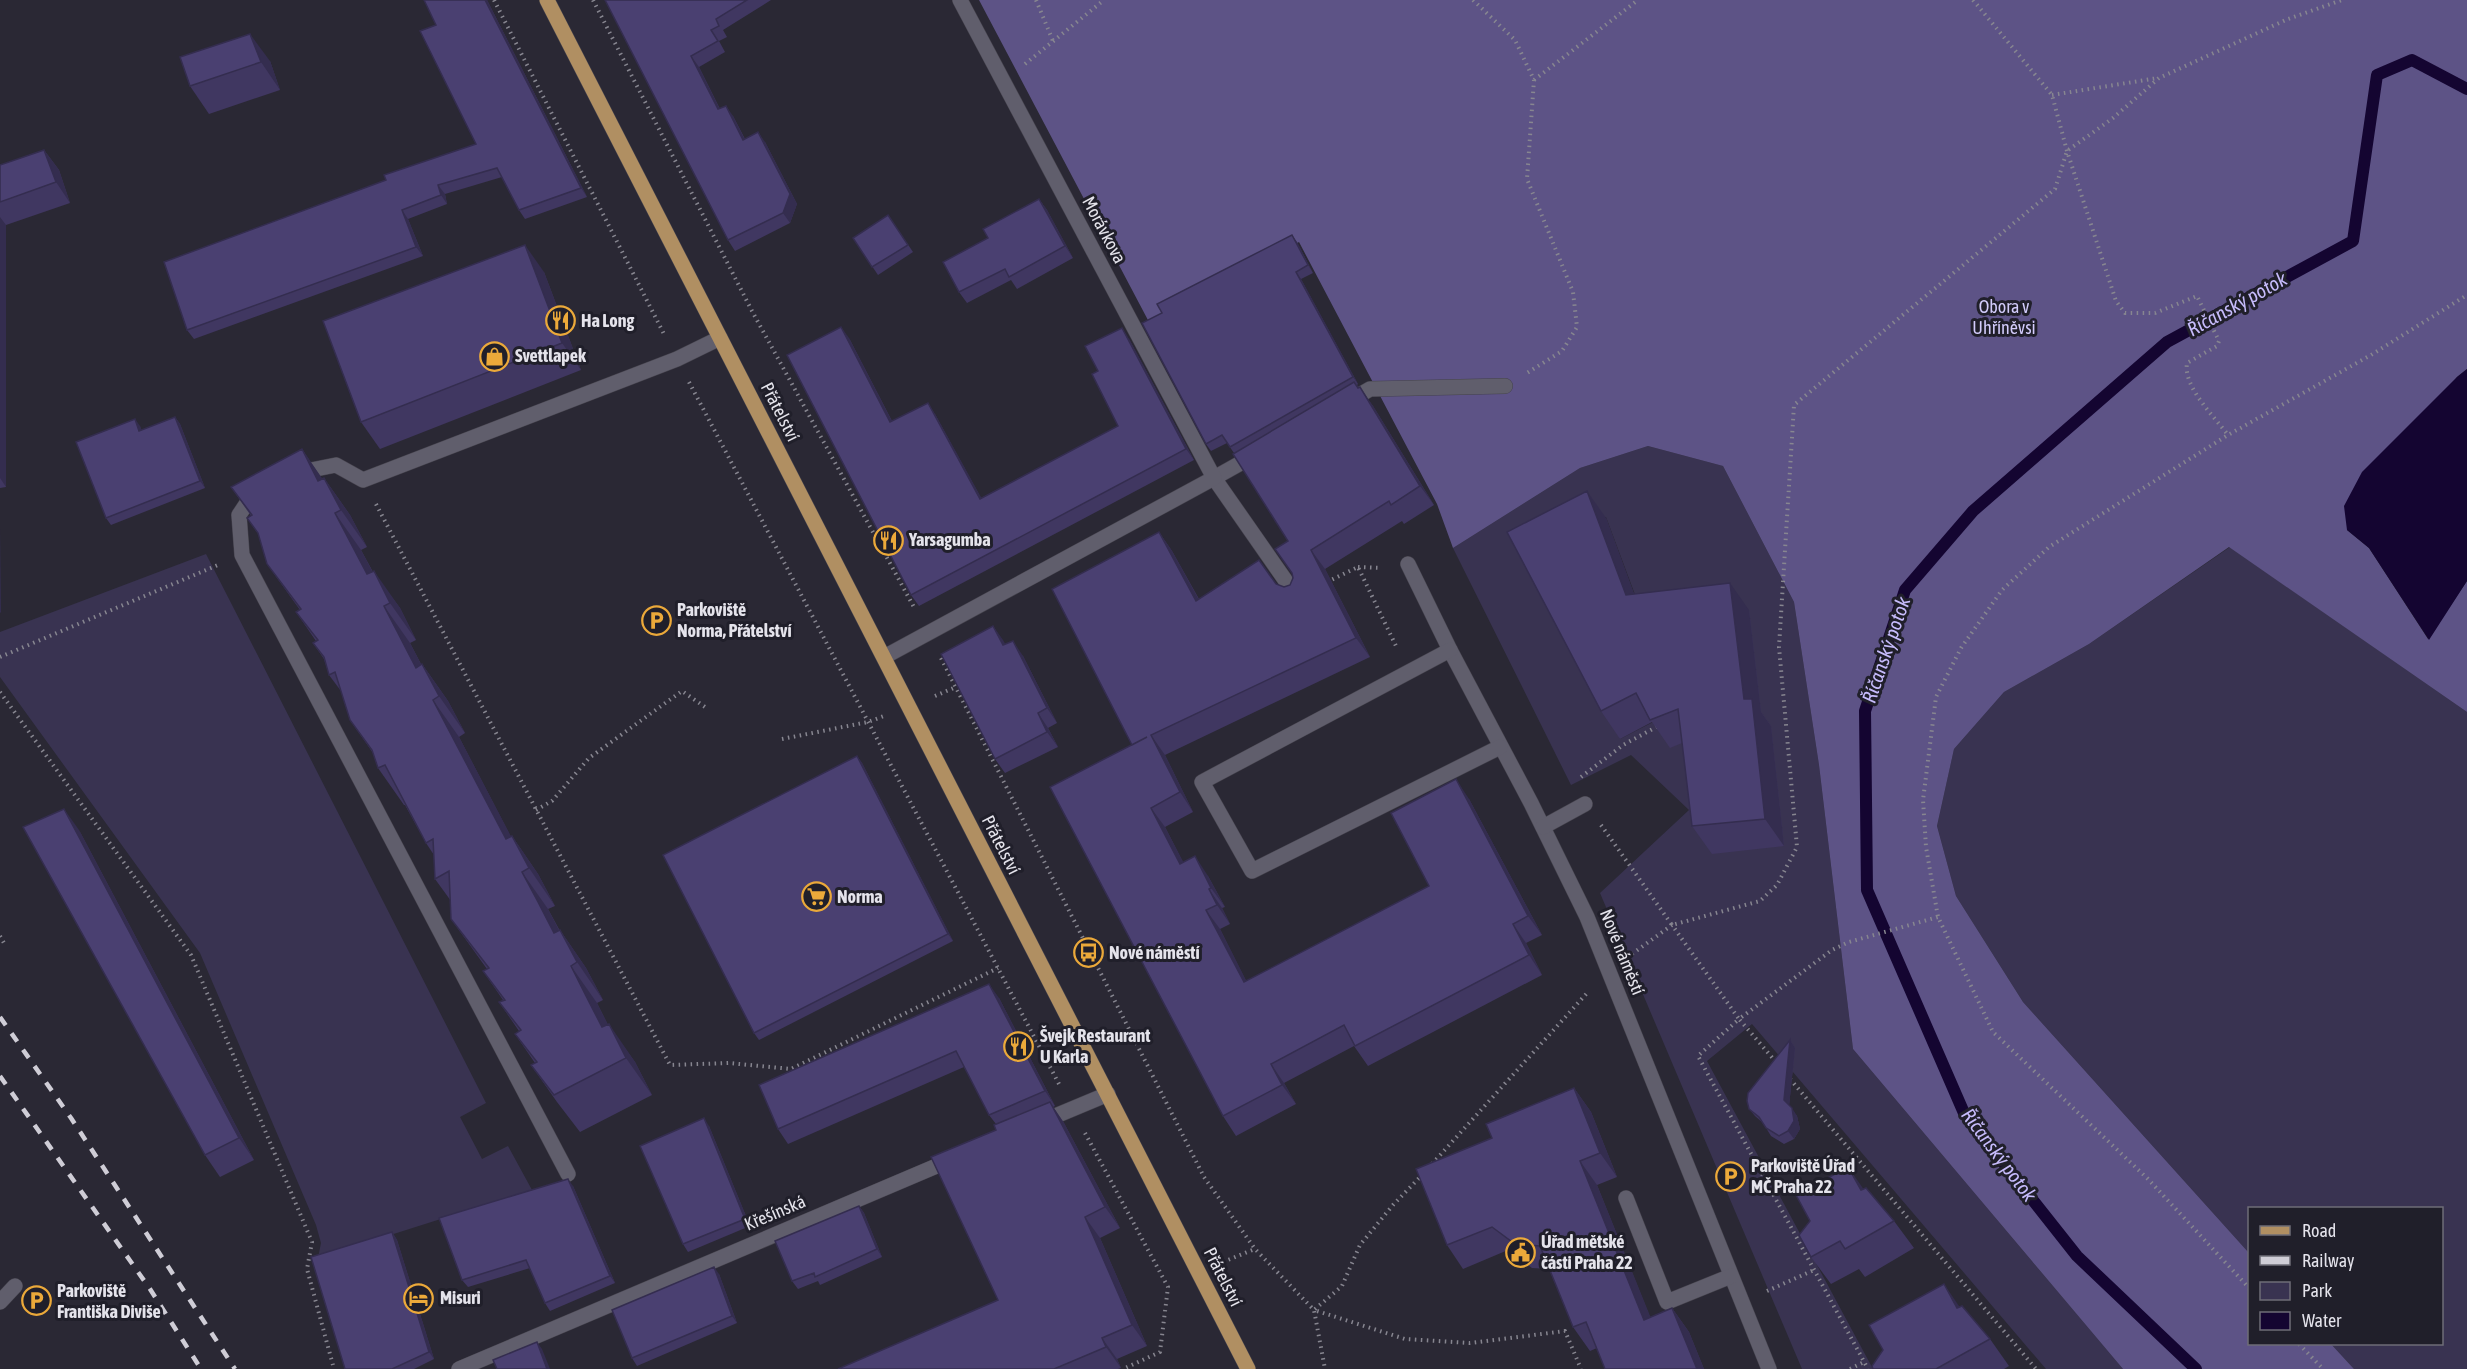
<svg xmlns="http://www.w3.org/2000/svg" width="2467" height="1369" font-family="'Asap Condensed',sans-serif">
<rect width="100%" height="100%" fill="#2a2834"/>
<g fill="#393351" fill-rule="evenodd">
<path d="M1648 446 1723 466 1794 602 1819 765 1853 1049 2123 1369H2046L1752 1024 1707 1061 1873 1369H1802L1600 893 1689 810 1631 755 1571 785 1453 548 1580 468ZM1606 517 1655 648 1784 846 1698 737 1657 720 1620 739 1591 524Z"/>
<path d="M2230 547 2467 712V1369H2354L2331 1344H2442V1208H2250L2249 1253 2023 1002 1956 896 1937 826 1954 749 2004 692 2089 644Z"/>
<path d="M206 554 486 1103 460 1117 482 1159 508 1146 532 1190 318 1258 321 1243 316 1225 200 953 0 677V632Z"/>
</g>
<path fill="#5d5386" d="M979 0H2467V369L2457 377 2347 530 2369 548 2428 639 2467 581V712L2229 547 2089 644 2004 692 1954 749 1937 826 1956 896 2023 1002 2249 1253 2250 1344H2331L2354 1369H2123L1853 1049 1819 765 1794 602 1723 466 1648 446 1580 468 1453 548 1437 504 1299 242 1149 322Z"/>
<path fill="#140531" d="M2467 369V581L2429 640 2369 548 2347 530 2344 506 2362 472 2457 377Z"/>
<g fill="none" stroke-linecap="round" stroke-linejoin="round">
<path stroke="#140531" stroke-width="12" d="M2196 1369 2077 1256 1964 1113 1867 890 1865 711 1905 590 1973 511 2167 342 2353 241 2377 75 2412 60 2467 89"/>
<defs>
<g id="minor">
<path d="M1346 403 1370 389 1505 386"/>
<path d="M1255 455 1214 478 1297 597"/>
<path d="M296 473 336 465 363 480 677 359 720 338"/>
<path d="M255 491 239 515 242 555 568 1174"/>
<path d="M1408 564 1450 650 1531 803 1587 917 1769 1369"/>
<path d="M1450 650 1202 782 1252 871 1500 747"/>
<path d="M884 657 1214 478 960 0"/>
<path d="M1543 827 1585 804"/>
<path d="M1041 1122 1108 1094"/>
<path d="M1626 1198 1667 1302 1731 1276"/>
<path d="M0 1302 15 1286"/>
<path d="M459 1369 953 1159"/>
</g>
<path id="major" d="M547 0 1248 1369"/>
</defs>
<use href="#minor" stroke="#45434d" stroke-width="16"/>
<use href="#major" stroke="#45434d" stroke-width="16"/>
<g stroke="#878690" stroke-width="4" stroke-dasharray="1.5 4.5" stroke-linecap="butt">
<path d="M494 0 665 336"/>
<path d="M593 0 752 311 915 609"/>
<path d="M1036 0 1053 41"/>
<path d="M1473 0 1515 40 1534 80 1527 179 1573 292 1577 327 1562 351 1527 373"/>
<path d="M1973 0 2052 95 2067 151 2116 301 2125 313H2155L2197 296 2219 341 2217 346 2187 363C2183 387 2214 416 2228 435"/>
<path d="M1025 64 1104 0"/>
<path d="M1534 80 1638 0"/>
<path d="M2052 95 2158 78"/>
<path d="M689 382 1059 1084"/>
<path d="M376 504 670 1065 729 1063 791 1069 998 968"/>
<path d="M1358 567 1381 568"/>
<path d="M1327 582 1358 567 1396 646"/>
<path d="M0 657 218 565"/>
<path d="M941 658 1204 1177 1255 1249 1314 1310 1325 1369"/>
<path d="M0 692 191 955 312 1242 307 1269 334 1369"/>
<path d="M935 696 956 687"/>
<path d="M782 739 868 722 884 716"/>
<path d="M1581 777 1623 745 1660 725"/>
<path d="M536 810 552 801 589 758 682 691 705 707"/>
<path d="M1601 825 1672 925 1760 901 1777 885 1797 847 1779 647 1794 405 2055 189 2067 151 2113 118 2159 78 2288 19 2342 0"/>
<path d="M0 936 4 943"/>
<path d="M1632 954 1672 925 1739 1019 1832 950 1849 942 1938 917"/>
<path d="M1776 1062 1739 1019 1698 1056 1868 1369"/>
<path d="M1790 1079 2036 1369"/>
<path d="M1085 1133 1168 1287 1160 1352 1123 1369"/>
<path d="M1432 1164 1588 992"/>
<path d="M1423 1174 1393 1205 1360 1245 1342 1286 1314 1310 1405 1339 1470 1343 1565 1331 1581 1369"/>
<path d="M1223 1262 1255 1249"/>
<path d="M2250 1289 2148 1179 1993 1032 1938 917 1926 847 1923 800 1936 697 1961 648 2002 590 2049 547 2228 435 2371 355 2467 295"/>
<path d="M1767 1291 1814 1270"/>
<path d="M2299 1344 2323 1369"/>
<path d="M1850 1369 1864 1362"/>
</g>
<use href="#minor" stroke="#605e6c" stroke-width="15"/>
<use href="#major" stroke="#b08f62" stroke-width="15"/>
<g stroke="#cfcdd6" stroke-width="4.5" stroke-dasharray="10 10" stroke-linecap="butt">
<path d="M0 1017 71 1118 235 1369"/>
<path d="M0 1076 150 1289 201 1369"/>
</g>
</g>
<g fill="#403761">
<path d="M424 0H487L587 197 525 219 519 210 502 177 445 194 447 204 408 219 423 256 194 339 187 330 386 180 476 144 436 25Z"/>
<path d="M605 0H771L723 30 727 37 719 41 725 52 699 67 720 109 733 116 745 139 765 142 797 204 790 223 735 251 728 240Z"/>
<path d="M180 57 270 61 280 90 209 114 190 86Z"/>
<path d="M44 150 59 170 70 203 6 225V487L0 488V165Z"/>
<path d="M1039 199 1047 210 1073 258 1017 289 1011 280 967 303 959 292 988 238Z"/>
<path d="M888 215 913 252 878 275 853 238Z"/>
<path d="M1297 242 1313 273 1301 279 1358 384 1357 385 1373 406 1434 505 1404 524 1402 521 1325 569 1370 657 1165 755 1193 812 1165 827 1183 862 1208 876 1225 907 1222 908 1230 924 1220 929 1246 981 1429 886 1469 799 1542 935 1526 943 1542 975 1368 1066 1354 1046 1284 1083 1296 1104 1236 1136 1223 1116 1132 745 1159 532 1172 551 1199 599 1276 584 1284 587 1290 585 1293 578 1288 541 1234 453 1227 443 1211 451 1206 444 1162 313Z"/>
<path d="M544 272 581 370 380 449 361 422Z"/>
<path d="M849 338 892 421 935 414 981 498 1118 426 1098 371 1129 339 1194 460 919 606 911 595Z"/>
<path d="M175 417 180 424 205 488 111 525 106 518 140 426 141 430Z"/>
<path d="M302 449 322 479 324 478 350 515 367 547 361 550 373 572 400 608 416 640 410 643 421 664H422L448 701 465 733 459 737 511 837 512 836 538 874 555 906 548 909 560 931V930L586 968 603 1000 597 1003 608 1025 635 1062 652 1095 580 1132 557 1102 531 1065 535 1063 515 1034 519 1031 499 1002 503 1000 483 971 487 969 451 919V901L435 879 434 855 426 843 405 805H404L378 768 373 753 350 720 341 691 329 675 324 659 313 643 316 641 296 612 300 610 267 564 259 535 247 518 251 516 231 487Z"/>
<path d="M1606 518 1634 594 1749 610 1761 712 1771 726 1784 846 1712 854 1692 826 1682 743 1670 748 1652 722 1620 739 1601 711Z"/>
<path d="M993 626 1005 645 1023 656 1057 723 1048 728 1058 747 1005 773 995 759Z"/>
<path d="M857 756 862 763 953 941 759 1040 754 1033Z"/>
<path d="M79 830 254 1160 220 1177 205 1155Z"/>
<path d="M999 998 1055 1106 1053 1107 1064 1123 1120 1228 1100 1238 1147 1346 1117 1359 1121 1368 1118 1369H838L998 1300 996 1124 989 1115 964 1067 788 1144 778 1129Z"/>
<path d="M1790 1040 1795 1048 1789 1106 1797 1116 1800 1129 1794 1139 1784 1144 1771 1136 1763 1123 1755 1116 1749 1109Z"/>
<path d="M1574 1088 1591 1112 1617 1177 1597 1185 1650 1317 1672 1308 1689 1332 1704 1369H1605L1597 1348 1590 1351 1573 1327 1549 1269 1532 1268 1508 1250 1463 1269 1447 1245 1492 1138Z"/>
<path d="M709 1126 750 1226 688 1252 683 1244Z"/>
<path d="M573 1186 615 1283 550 1311 545 1303 530 1268 468 1287 462 1280Z"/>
<path d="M1864 1189 1894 1221 1914 1248 1865 1277 1859 1269 1831 1284 1811 1257Z"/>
<path d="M859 1206 864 1213 882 1257 820 1285 818 1281 798 1289 792 1281Z"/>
<path d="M392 1232 397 1240 434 1359 414 1369H345Z"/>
<path d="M719 1274 737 1323 637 1366 632 1358Z"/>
<path d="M1960 1307 1990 1339 2009 1366 2004 1369H1873Z"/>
</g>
<g fill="#342d4f">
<path d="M485 0H487L587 197 581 188Z"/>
<path d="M250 34 270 61 280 90 261 62Z"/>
<path d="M691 56 699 67 725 120 718 109Z"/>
<path d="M726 106 733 116 750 150 743 140Z"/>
<path d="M758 132 765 142 797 204 790 223 783 213Z"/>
<path d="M44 150 59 170 70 203 56 182Z"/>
<path d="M438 185 445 194 447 204 441 195Z"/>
<path d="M1039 199 1047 210 1073 258 1065 246Z"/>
<path d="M402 210 408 219 423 256 416 247Z"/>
<path d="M0 217 6 225V487L0 478Z"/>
<path d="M1292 235 1297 242 1313 273 1308 265Z"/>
<path d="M525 245 544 272 581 370 562 343Z"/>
<path d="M1296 272 1301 279 1358 384 1353 377Z"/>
<path d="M841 327 849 338 898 433 890 422Z"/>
<path d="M1122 328 1129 339 1194 460 1186 449Z"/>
<path d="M1360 387 1373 406 1434 505 1420 486Z"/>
<path d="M928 403 935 414 988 510 980 499Z"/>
<path d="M175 417 180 424 205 488 200 481Z"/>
<path d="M135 419 140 426 144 438 139 431Z"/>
<path d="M302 449 328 487 318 481Z"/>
<path d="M324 478 350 515 367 547 341 510Z"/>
<path d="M1587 491 1606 518 1645 623 1626 595Z"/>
<path d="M335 513 361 550 389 603 367 574Z"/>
<path d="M0 527 1 613 0 612Z"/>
<path d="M1159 532 1172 551 1210 620 1196 601Z"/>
<path d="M1311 550 1325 569 1370 657 1356 638Z"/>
<path d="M374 571 400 608 416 640 390 603Z"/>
<path d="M1730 583 1749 610 1761 712 1771 726 1784 846 1765 819 1744 699Z"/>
<path d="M384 606 410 643 438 697 416 668Z"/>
<path d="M993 626 1003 640 1014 660 1003 645Z"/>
<path d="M1013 641 1023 656 1057 723 1047 708Z"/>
<path d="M422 664 448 701 465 733 439 696Z"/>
<path d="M433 700 459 737 528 869 506 839Z"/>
<path d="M1038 713 1048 728 1058 747 1047 732Z"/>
<path d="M1151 735 1165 755 1193 812 1180 792Z"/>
<path d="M857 756 862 763 953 941 948 934Z"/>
<path d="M1456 779 1469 799 1542 935 1528 916Z"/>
<path d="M1151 808 1165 827 1194 883 1180 864Z"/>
<path d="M64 809 79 830 254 1160 239 1138Z"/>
<path d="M512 836 538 874 555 906 529 868Z"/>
<path d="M1195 856 1208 876 1225 907 1211 888Z"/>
<path d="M522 872 548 909 576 963 554 933Z"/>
<path d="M1209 889 1222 908 1230 924 1217 905Z"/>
<path d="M1206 910 1220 929 1257 1002 1244 982Z"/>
<path d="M1513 924 1526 943 1542 975 1529 955Z"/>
<path d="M560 930 586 968 603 1000 577 962Z"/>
<path d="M571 966 597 1003 625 1058 602 1027Z"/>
<path d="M989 984 999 998 1055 1106 1045 1091Z"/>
<path d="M609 1024 635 1062 652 1095 626 1058Z"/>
<path d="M1790 1040 1795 1048 1789 1107 1784 1100Z"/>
<path d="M1271 1064 1284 1083 1296 1104 1282 1085Z"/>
<path d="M1574 1088 1591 1112 1617 1177 1600 1153Z"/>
<path d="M1050 1102 1064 1123 1120 1228 1105 1207Z"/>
<path d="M1792 1108 1797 1116 1800 1129 1794 1139 1788 1131Z"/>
<path d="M704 1118 709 1126 750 1226 745 1219Z"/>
<path d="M1580 1161 1597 1185 1661 1343 1644 1320Z"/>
<path d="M1848 1167 1867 1194 1861 1190Z"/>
<path d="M568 1179 573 1186 615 1283 610 1276Z"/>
<path d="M859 1206 864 1213 882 1257 877 1249Z"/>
<path d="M1085 1217 1100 1238 1147 1346 1132 1325Z"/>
<path d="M392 1232 397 1240 434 1359 429 1352Z"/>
<path d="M714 1267 719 1274 737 1323 732 1316Z"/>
<path d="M1944 1284 1963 1312 1957 1308Z"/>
<path d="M1672 1308 1689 1332 1704 1369H1697Z"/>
<path d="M1102 1338 1117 1359 1121 1368 1106 1347Z"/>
<path d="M537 1342 542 1349 550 1369H547Z"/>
</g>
<g fill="#4a4071" stroke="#342d4f" stroke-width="1.5">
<path d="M424 0H485L581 188 519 210 497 168 438 185 441 195 402 210 416 247 187 330 164 262 386 180 384 175 476 144 420 31 436 25Z"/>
<path d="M605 0H747L716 19 719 26 711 30 718 41 691 56 718 109 726 106 743 140 758 132 790 194 783 213 728 240Z"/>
<path d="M250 34 261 62 190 86 180 57Z"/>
<path d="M44 150 56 182 0 202V165Z"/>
<path d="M1039 199 1065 246 1009 277 1005 269 959 292 943 262 988 238 983 229Z"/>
<path d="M888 215 908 245 872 267 853 238Z"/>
<path d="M1292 235 1308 265 1296 272 1353 377 1230 447 1222 435 1206 444 1142 323 1162 313 1157 304Z"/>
<path d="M525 245 562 343 361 422 323 321Z"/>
<path d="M841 327 890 422 928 403 980 499 1118 426 1092 374 1098 371 1085 346 1122 328 1186 449 911 595 787 355Z"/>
<path d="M1354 382 1358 388 1360 387 1420 486 1391 505 1389 501 1311 550 1356 638 1151 735 1180 792 1151 808 1180 864 1195 856 1211 888 1209 889 1217 905 1206 910 1244 982 1429 886 1391 813 1456 779 1528 916 1513 924 1529 955 1355 1046 1344 1025 1271 1064 1282 1085 1223 1116 1050 787 1147 737 1132 745 1052 589 1159 532 1196 601 1259 560 1276 584 1284 587 1290 585 1293 578 1292 573 1275 549 1288 541 1233 454Z"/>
<path d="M175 417 200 481 106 518 76 442 135 419 139 431Z"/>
<path d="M302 449 318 481 324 478 341 510 335 513 367 574 374 571 390 603 384 606 416 668 422 664 439 696 433 700 506 839 512 836 529 868 522 872 538 902 554 933 560 930 577 962 571 966 586 996 602 1027 609 1024 626 1058 554 1095 531 1065 537 1062 515 1034 521 1030 499 1002 505 1000 483 971 489 968 451 919 449 871 435 879 433 839 426 843 385 765 378 768 372 750 350 720 335 672 329 675 324 657 313 643 318 640 296 612 301 609 267 564 258 533 247 518 252 515 231 487Z"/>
<path d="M1587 491 1626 595 1730 583 1744 699H1752L1765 819 1692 826 1678 709 1650 720 1636 693 1601 711 1507 532Z"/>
<path d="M993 626 1003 645 1013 641 1047 708 1038 713 1047 732 995 759 941 654Z"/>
<path d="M857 756 948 934 754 1033 663 855Z"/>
<path d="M64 809 239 1138 205 1155 23 827Z"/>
<path d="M989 984 1045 1091 989 1115 956 1051 778 1129 759 1085Z"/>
<path d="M1790 1040 1784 1100 1792 1108 1794 1121 1788 1131 1779 1136 1766 1128 1759 1117 1749 1109 1747 1101 1748 1093Z"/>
<path d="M1574 1088 1600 1153 1580 1161 1644 1320 1672 1308 1697 1369H1605L1586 1322 1573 1327 1540 1246 1515 1244 1492 1227 1447 1245 1416 1169 1492 1138 1486 1124Z"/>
<path d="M1050 1102 1105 1207 1085 1217 1132 1325 1102 1338 1106 1347 1054 1369H838L998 1300 931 1157 996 1130 994 1125Z"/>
<path d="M704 1118 745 1219 683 1244 640 1146Z"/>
<path d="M1848 1167 1861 1190 1866 1188 1894 1221 1845 1249 1840 1241 1811 1257 1799 1235 1810 1221 1796 1195Z"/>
<path d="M568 1179 610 1276 545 1303 526 1260 462 1280 439 1218Z"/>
<path d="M859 1206 877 1249 815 1277 814 1273 792 1281 775 1241Z"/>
<path d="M392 1232 429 1352 392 1369H345L311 1257Z"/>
<path d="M714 1267 732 1316 632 1358 612 1310Z"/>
<path d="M1944 1284 1957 1308 1962 1306 1990 1339 1936 1369H1873L1872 1366 1883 1350 1869 1325Z"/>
<path d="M537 1342 547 1369H497L493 1360Z"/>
</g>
<defs>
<symbol id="restaurant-ring" viewBox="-11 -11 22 22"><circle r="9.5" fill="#201f2a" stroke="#eba93a" stroke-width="1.5"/><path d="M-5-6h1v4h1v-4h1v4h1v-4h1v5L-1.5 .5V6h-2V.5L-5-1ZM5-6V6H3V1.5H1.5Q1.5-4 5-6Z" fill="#eba93a"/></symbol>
<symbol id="shop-ring" viewBox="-11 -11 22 22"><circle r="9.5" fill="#201f2a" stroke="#eba93a" stroke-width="1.5"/><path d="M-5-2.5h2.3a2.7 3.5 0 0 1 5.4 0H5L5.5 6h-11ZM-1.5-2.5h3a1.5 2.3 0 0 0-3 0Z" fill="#eba93a"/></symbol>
<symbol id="parking-ring" viewBox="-11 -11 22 22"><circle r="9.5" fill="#201f2a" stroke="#eba93a" stroke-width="1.5"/><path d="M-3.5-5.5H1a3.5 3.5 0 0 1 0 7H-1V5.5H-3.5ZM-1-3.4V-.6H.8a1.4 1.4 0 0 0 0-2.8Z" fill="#eba93a"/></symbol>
<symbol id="supermarket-ring" viewBox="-11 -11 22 22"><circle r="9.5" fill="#201f2a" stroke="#eba93a" stroke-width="1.5"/><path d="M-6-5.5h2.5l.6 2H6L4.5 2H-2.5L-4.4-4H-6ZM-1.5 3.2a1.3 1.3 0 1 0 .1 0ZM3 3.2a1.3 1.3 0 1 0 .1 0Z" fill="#eba93a"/></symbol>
<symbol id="bus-ring" viewBox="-11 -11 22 22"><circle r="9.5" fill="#201f2a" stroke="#eba93a" stroke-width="1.5"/><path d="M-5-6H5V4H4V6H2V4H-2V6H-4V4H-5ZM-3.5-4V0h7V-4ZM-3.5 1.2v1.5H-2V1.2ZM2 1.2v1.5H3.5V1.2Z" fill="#eba93a"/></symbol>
<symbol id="civic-ring" viewBox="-11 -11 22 22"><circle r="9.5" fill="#201f2a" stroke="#eba93a" stroke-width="1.5"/><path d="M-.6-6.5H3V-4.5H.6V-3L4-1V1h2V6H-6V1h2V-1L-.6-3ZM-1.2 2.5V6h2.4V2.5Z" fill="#eba93a"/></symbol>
<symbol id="hotel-ring" viewBox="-11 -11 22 22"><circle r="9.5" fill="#201f2a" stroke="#eba93a" stroke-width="1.5"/><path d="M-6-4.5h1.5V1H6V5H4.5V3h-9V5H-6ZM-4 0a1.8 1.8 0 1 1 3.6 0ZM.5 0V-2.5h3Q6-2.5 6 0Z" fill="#eba93a"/></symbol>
</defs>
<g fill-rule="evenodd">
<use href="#restaurant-ring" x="544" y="304" width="33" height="33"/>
<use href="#shop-ring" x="478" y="340" width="33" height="33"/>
<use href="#restaurant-ring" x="872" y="524" width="33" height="33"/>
<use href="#parking-ring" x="640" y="604" width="33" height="33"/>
<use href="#supermarket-ring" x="800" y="880" width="33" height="33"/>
<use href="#bus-ring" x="1072" y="936" width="33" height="33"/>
<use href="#restaurant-ring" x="1002" y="1030" width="33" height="33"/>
<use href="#parking-ring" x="1714" y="1160" width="33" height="33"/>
<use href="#civic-ring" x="1504" y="1236" width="33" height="33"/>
<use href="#hotel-ring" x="402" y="1282" width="33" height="33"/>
<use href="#parking-ring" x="20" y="1284" width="33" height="33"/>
</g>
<g text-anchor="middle" stroke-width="6" stroke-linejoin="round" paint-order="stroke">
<g font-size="18" fill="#e4e3eb" stroke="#201f2a">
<text transform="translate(1104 230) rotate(62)" y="6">Morávkova</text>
<text transform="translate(780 412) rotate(63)" y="6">Přátelství</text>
<text transform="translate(1001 845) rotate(63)" y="6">Přátelství</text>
<text transform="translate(1622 952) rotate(68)" y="6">Nové náměstí</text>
<text transform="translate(775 1213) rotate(-23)" y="6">Křešínská</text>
<text transform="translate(1223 1277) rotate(63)" y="6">Přátelství</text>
</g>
<g font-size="18" fill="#d3ccfc" stroke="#201f2a">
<text x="2004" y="313">Obora v<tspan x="2004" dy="21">Uhříněvsi</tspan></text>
</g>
<g font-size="18" font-weight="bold" fill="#e4e3eb" stroke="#201f2a" text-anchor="start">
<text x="581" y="327">Ha Long</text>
<text x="515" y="362">Svettlapek</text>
<text x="909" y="546">Yarsagumba</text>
<text x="677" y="616">Parkoviště<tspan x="677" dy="21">Norma, Přátelství</tspan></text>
<text x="837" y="903">Norma</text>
<text x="1109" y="959">Nové náměstí</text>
<text x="1040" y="1042">Švejk Restaurant<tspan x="1040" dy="21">U Karla</tspan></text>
<text x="1751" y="1172">Parkoviště Úřad<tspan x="1751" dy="21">MČ Praha 22</tspan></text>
<text x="1541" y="1248">Úřad mětské<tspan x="1541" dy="21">části Praha 22</tspan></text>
<text x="57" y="1297">Parkoviště<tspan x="57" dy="21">Františka Diviše</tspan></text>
<text x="440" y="1304">Misuri</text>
</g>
<g font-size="20" font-style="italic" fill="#c6bbfb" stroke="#201f2a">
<text transform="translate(2237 304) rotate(-29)" y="7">Říčanský potok</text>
<text transform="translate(1886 650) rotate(-71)" y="7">Říčanský potok</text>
<text transform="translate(1999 1155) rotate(53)" y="7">Říčanský potok</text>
</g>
</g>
<rect x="2248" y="1207" width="195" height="138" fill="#201f2a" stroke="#6e6d77" stroke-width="1.5"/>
<rect x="2260" y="1226" width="30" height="9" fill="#b08f62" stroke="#6e6d77" stroke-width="1.5"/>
<text x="2302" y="1237" font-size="18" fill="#e4e3eb">Road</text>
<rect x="2260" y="1256" width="30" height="9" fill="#cfcdd6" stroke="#6e6d77" stroke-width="1.5"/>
<text x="2302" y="1267" font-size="18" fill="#e4e3eb">Railway</text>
<rect x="2260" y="1282" width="30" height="18" fill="#393351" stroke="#6e6d77" stroke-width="1.5"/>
<text x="2302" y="1297" font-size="18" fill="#e4e3eb">Park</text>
<rect x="2260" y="1312" width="30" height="18" fill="#140531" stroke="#6e6d77" stroke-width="1.5"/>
<text x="2302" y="1327" font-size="18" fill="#e4e3eb">Water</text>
</svg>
